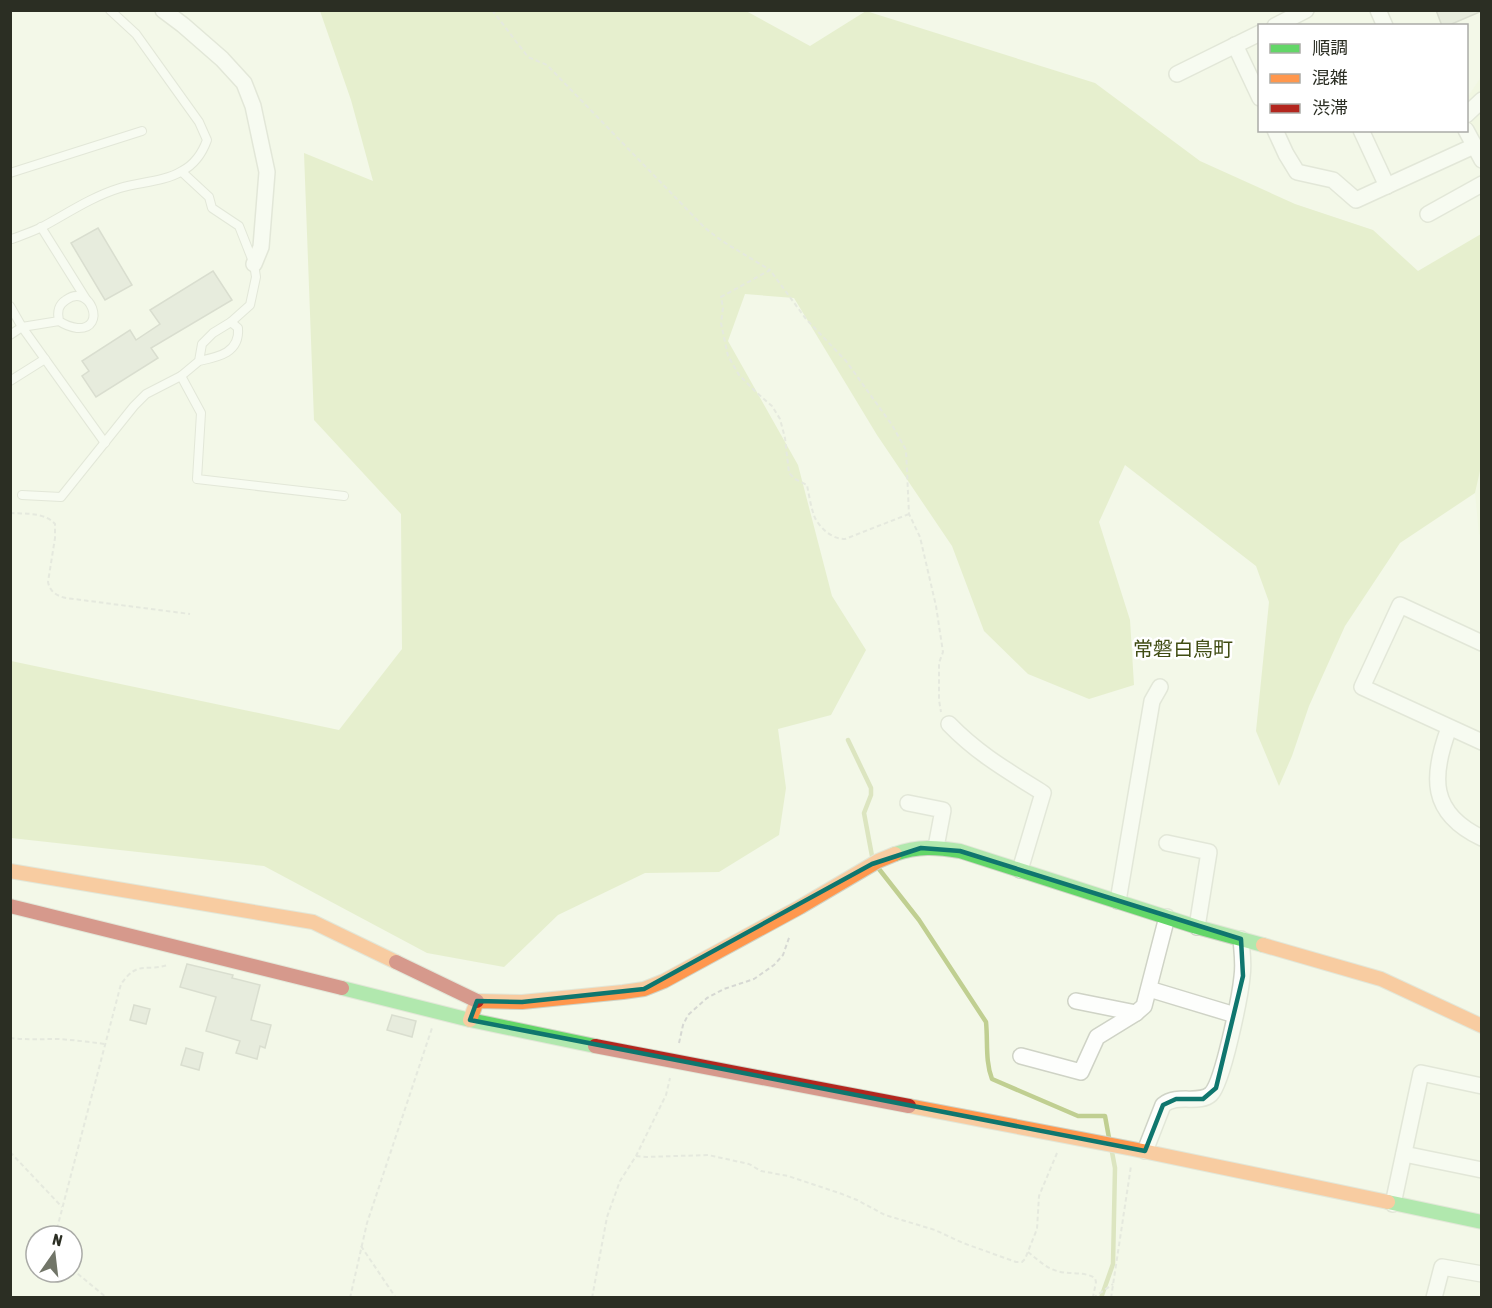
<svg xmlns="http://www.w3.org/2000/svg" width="1492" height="1308" font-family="'Asap Condensed','Noto Sans JP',sans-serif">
<rect width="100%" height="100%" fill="#f3f8e8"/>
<g fill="#f0f7dc">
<path d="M1481 77V164L1466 130 1467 98Z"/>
<path d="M1481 462V536L1479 534 1475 493Z"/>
</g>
<path fill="#d7e4b0" d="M320 11H746L810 46 866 11 1095 83 1200 161 1295 204 1373 230 1418 271 1481 234 1482 462 1475 493 1400 543 1345 626 1309 706 1292 756 1279 786 1256 731 1269 602 1256 566 1125 465 1099 522 1130 620 1134 685 1089 699 1028 674 984 631 952 546 877 435 794 298 745 294 728 341 798 465 832 596 866 650 831 715 778 729 786 788 779 835 719 872 645 873 558 915 504 967 427 953 264 866 11 838V661L339 730 402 649 401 514 314 420 304 153 373 181 351 100Z"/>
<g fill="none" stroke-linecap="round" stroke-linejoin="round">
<g stroke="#c0cf91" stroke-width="4.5">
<path d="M848 740 871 788V795L864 813 872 856"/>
<path d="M879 869 919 920 986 1022C988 1041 985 1061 992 1079L1078 1116H1105L1109 1138"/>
<path d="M1101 1298 1113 1264 1115 1168 1112 1152"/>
</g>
</g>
<g fill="#daded1" stroke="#bbbeb2" stroke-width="1.5">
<path d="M1436 10H1482V11L1447 26H1442Z"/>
<path d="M98 228 132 285 105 300 71 243Z"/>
<path d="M213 271 232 300 151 348 158 358 96 397 82 376 89 371 82 361 130 330 136 340 160 324 150 310Z"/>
<path d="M187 964 233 975 232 978 260 985 251 1020 271 1025 265 1048 260 1046 257 1059 236 1053 240 1041 206 1031 216 997 180 987Z"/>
<path d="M134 1005 150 1009 146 1024 130 1020Z"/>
<path d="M392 1015 416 1021 412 1037 387 1030Z"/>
<path d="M186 1048 203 1053 199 1070 181 1065Z"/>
</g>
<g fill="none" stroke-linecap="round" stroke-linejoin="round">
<defs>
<g id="lane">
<path d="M182 172 209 197 212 208 239 226 254 264 256 277 250 305 231 322"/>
<path d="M10 173 142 131"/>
<path d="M41 227 86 299"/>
<path d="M12 239C22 235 32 232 42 227 68 213 91 197 120 188 139 182 164 182 182 171 195 164 202 154 207 140L199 122 136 34 110 10"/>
<path d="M10 306 22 327 105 443"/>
<path d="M10 335 22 327 59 321C65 325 70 327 77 328 108 330 90 282 66 300 58 305 57 312 59 321"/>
<path d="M181 376 201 413 197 479 344 496"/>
<path d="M10 381 45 359"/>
<path d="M22 495 61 497 134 406 146 394 181 376 199 361 202 344 213 333 231 322 238 328C240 353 218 357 199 361"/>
</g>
<g id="street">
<path d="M163 10 183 25 222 59 244 83 253 106 267 172 261 247 254 264"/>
<path d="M1378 10 1385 26"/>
<path d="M1275 26 1306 10"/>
<path d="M1235 45 1260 98"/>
<path d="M1177 74 1260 33"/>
<path d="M1466 115 1482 100"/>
<path d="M1275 130 1286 154 1297 172 1333 180 1356 200 1474 146"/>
<path d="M1361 130 1387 186"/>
<path d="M1466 130 1482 160"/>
<path d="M1428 214 1482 184"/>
<path d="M1482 643 1400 605 1362 687 1482 742"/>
<path d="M949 724C978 754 1008 771 1043 793L1020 870"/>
<path d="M1449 728C1431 776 1429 813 1482 838"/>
<path d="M908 803 943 810 936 847"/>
<path d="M1167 843 1209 852 1197 927"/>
<path d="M1118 901 1152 701 1160 687"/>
<path d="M1149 989 1235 1015"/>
<path d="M1076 1001 1136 1013"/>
<path d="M1021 1056 1081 1072 1097 1037 1136 1013 1144 1006 1167 917"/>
<path d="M1145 1151 1163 1105C1178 1093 1199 1105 1211 1094 1223 1082 1240 997 1242 977 1244 964 1242 952 1241 939"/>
<path d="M1404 1154 1482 1170"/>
<path d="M1393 1204 1421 1073 1482 1086"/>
<path d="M1434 1298 1442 1267 1482 1274"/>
</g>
<g id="fast">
<path d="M895 854C918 846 936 847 960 851L1197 927 1263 945"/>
<path d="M342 988 470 1020 595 1046"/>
<path d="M1388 1202 1482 1222"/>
</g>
<g id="slow">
<path d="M10 871 313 922 396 962"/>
<path d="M1263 945 1381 979 1482 1026"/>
<path d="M470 1020 477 1001 522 1002 623 992 644 989 664 981 800 907 878 861 895 854"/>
<path d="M909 1106 1133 1149 1388 1202"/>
</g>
<g id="jam">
<path d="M10 906 342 988"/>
<path d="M396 962 477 1001"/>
<path d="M595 1046 909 1106"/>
</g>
</defs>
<use href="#lane" stroke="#cfd3c6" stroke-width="10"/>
<use href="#street" stroke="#cfd3c6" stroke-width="18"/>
<use href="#fast" stroke="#cfd3c6" stroke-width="16"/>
<use href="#slow" stroke="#cfd3c6" stroke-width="16"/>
<use href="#jam" stroke="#cfd3c6" stroke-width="16"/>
<g stroke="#d6d8d3" stroke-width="2" stroke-dasharray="4.5 3" stroke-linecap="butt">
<path d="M492 10 528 57 547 65 705 228 722 241 770 270"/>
<path d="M10 513C26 514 44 512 55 524V538L48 582C50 592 57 596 66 598L190 614"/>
<path d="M909 514 845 539C832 539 821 529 815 518 811 508 809 495 807 485L795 479 789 473 785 438 780 419 772 406 757 393 739 375 728 356 721 323 723 308 721 297 770 270 806 319 846 361 892 425 906 450 909 514 920 537 936 606 943 652 939 663V700L941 712"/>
<path d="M10 1038C26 1040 42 1039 58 1039 74 1040 90 1042 105 1044"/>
<path d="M679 1043 683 1025 688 1015 707 998 724 989 754 979 774 965 783 955 790 935"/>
<path d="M10 1152 62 1207"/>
<path d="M636 1156 646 1157 708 1155 749 1164 761 1171 788 1176 842 1194 857 1200 885 1215 935 1230 963 1243 1016 1262H1022L1025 1259 1037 1229 1039 1196 1057 1153"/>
<path d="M55 1236 121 984C138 960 145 972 168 965"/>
<path d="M361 1246 396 1298"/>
<path d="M1028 1252C1037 1259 1046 1268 1057 1271 1070 1275 1083 1271 1095 1278L1096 1282 1093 1297"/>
<path d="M72 1269 107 1298"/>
<path d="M350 1298 367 1223 432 1028"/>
<path d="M592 1298 607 1217 620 1181 636 1156 666 1095 670 1078"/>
<path d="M1093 1298 1113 1284"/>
<path d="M1111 1298 1131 1166"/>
</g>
<use href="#lane" stroke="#fdfefc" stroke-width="8"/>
<use href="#street" stroke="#fdfefc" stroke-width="15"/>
<use href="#fast" stroke="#63d668" stroke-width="14"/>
<use href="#slow" stroke="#ff974d" stroke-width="14"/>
<use href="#jam" stroke="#b3261e" stroke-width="14"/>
</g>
<path d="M0 0H1492V1308H0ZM921 848 960 851 1241 939 1243 976 1216 1088 1203 1099H1176L1163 1105 1145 1151 470 1020 477 1001 522 1002 644 989 872 864Z" fill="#f3f8e8" fill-opacity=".55" fill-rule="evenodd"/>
<path fill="none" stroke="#0f766e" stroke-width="4.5" stroke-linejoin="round" d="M921 848 960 851 1241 939 1243 976 1216 1088 1203 1099H1176L1163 1105 1145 1151 470 1020 477 1001 522 1002 644 989 872 864Z"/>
<g text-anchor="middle" stroke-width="5" stroke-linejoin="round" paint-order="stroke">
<g font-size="20" fill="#404c13" stroke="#fff">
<text x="1183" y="656">常磐白鳥町</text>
</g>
</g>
<rect width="1492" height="1308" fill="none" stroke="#2b2e23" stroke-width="24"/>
<rect x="1258" y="24" width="210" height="108" fill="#ffffff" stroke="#aaaba7" stroke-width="1.5"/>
<rect x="1270" y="44" width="30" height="9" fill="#63d668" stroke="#aaaba7" stroke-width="1.5"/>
<text x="1312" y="54" font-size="18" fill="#2b2e23">順調</text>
<rect x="1270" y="74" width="30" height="9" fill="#ff974d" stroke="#aaaba7" stroke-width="1.5"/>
<text x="1312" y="84" font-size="18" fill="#2b2e23">混雑</text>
<rect x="1270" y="104" width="30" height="9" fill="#b3261e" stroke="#aaaba7" stroke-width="1.5"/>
<text x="1312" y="114" font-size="18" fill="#2b2e23">渋滞</text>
<g transform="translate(54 1254) rotate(14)"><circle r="28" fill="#ffffff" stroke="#aaaba7" stroke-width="1.5"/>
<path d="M0-4.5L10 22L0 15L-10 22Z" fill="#717568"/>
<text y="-9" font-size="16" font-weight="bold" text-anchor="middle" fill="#2b2e23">N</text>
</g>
</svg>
